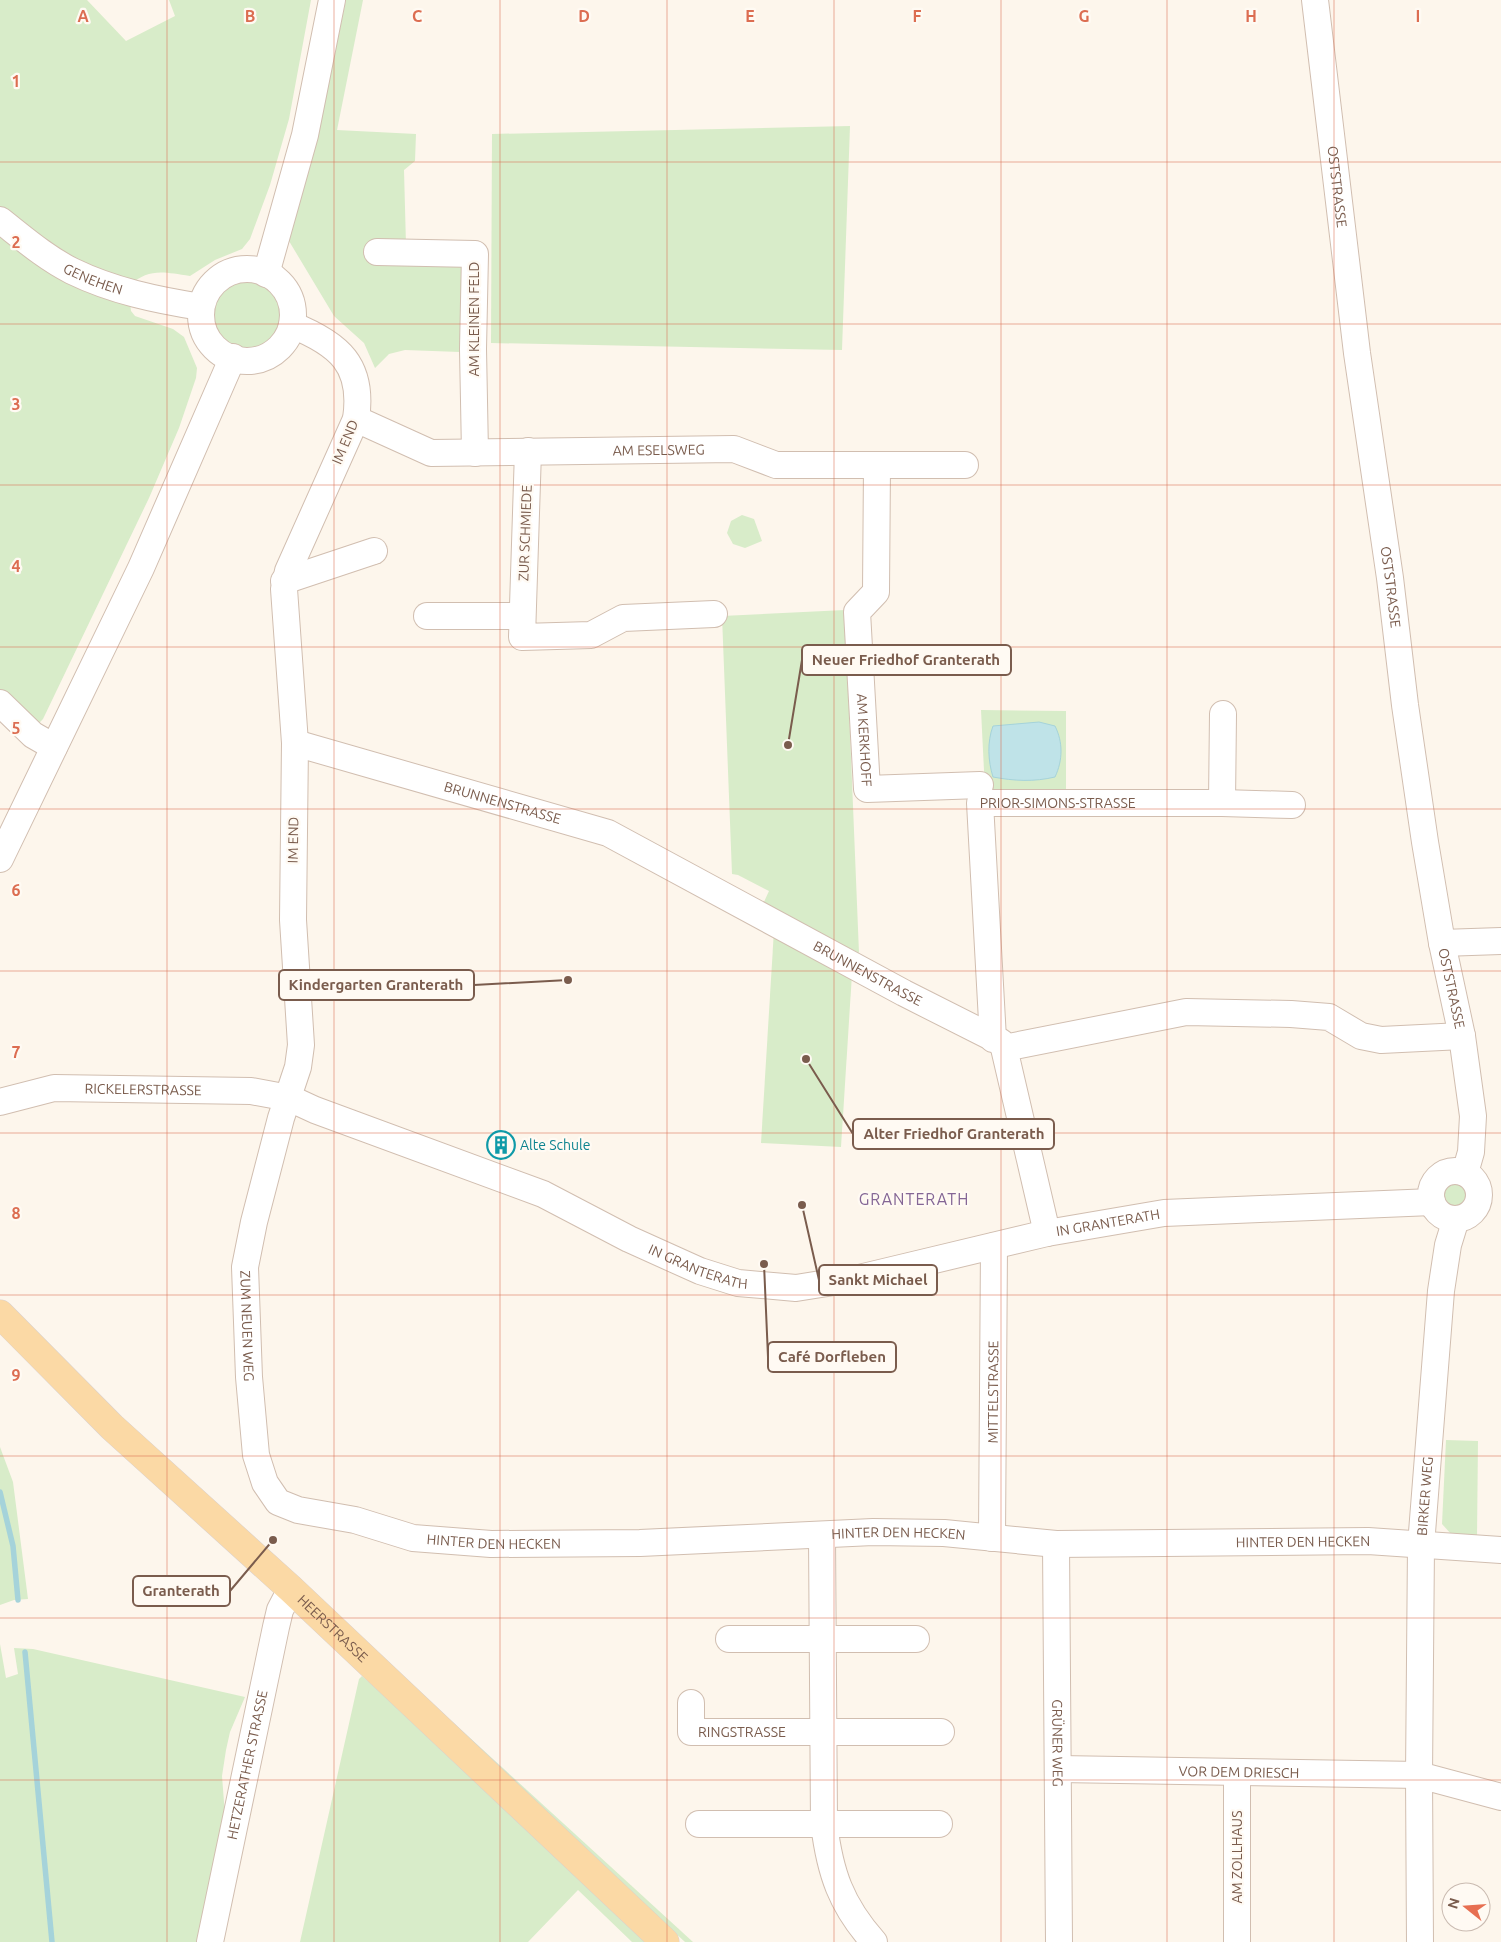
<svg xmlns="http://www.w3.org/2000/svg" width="1501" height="1942" font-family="Ubuntu,sans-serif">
<rect width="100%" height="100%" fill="#fdf6ec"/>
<g fill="#d8ecc9">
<path d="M0 0H87L126 41 175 16 169 0H311L289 119 270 185 250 239 242 249 215 260 190 276C162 272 150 268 128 286L75 262 0 212Z"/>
<path d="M346 0H363L337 130 416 134 415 161 404 170 406 245 462 267 460 352 405 350 389 354 375 368 364 343 334 316 289 241 319 130Z"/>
<path d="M850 126 842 350 491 343 492 134Z"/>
<path d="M0 230 130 302 131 311 135 316 173 329 184 337 197 368 196 378 179 428 149 498 43 719 37 725 0 692Z"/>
<circle cx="247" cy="312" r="36"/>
<path d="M742 515 754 519 762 541 745 548 733 544 727 533 731 521Z"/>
<path d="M845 610 859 953 763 904 769 891 738 875 732 874 722 616Z"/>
<path d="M981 710 1066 711V792L985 791Z"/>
<path d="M774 930 852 974 841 1147 761 1143Z"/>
<circle cx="1454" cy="1195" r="12"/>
<path d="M1446 1440 1478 1441 1477 1538 1452 1535 1442 1524Z"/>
<path d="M0 1447 13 1482 28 1599 14 1600 0 1605Z"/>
<path d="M0 1644 6 1678 18 1674 14 1648 33 1649 245 1697 230 1732 226 1750 222 1776 225 1815 199 1942H0Z"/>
<path d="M362 1676 465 1767 650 1942H632L578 1890 528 1942H300L359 1679Z"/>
<path d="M424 1703 434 1705 693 1942H685Z"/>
</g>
<path fill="#bfe3e8" stroke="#a5d3da" d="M1039 722 1055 726C1063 742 1063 760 1055 777 1034 782 1014 781 993 777 988 761 987 742 993 726Z"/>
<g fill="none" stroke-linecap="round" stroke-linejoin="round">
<g stroke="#a5d3da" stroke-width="5.5">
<path d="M0 1492 13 1546 18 1600"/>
<path d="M25 1652 52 1942"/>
</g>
<defs>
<g id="minor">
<path id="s1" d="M1315 0 1357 353 1390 578 1405 705 1425 842 1442 943 1462 1036 1473 1116 1471 1152 1465 1173"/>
<path id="s2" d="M0 220C23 238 46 258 72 271 113 291 157 300 201 307"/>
<path d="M377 252 475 254 473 349 475 453"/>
<circle cx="247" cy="315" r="46"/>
<path d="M266 274 305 135 332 0"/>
<path id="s3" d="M292 325C339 344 364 365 356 419L288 571 284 589 295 743 293 920 301 1045 298 1067 281 1118 254 1222 245 1267 249 1377 256 1455 265 1483 278 1502 298 1510 355 1520 413 1538 491 1544 640 1543 873 1532 944 1533 1056 1544 1368 1541 1501 1550"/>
<path id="s4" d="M356 419 431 453 734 449 776 465H965"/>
<path d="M528 451 522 637 591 635 623 618 714 614"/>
<path id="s5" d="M877 466 876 592 857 612 867 789 980 785"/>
<path d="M284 581 374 551"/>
<path d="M427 616H522"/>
<path d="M0 703 33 735 54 747"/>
<path id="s6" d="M295 743 608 833 904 993 1001 1042 1004 1048 1186 1012 1291 1014 1329 1017 1361 1036 1381 1040 1462 1036"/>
<path d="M1222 803 1223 714"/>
<path d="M0 859 141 568 233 357"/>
<path d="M1442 943 1501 941"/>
<path id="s7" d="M993 1039 980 803H1222L1292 805"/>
<path d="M1004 1048 1047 1233"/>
<path id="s8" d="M0 1102 54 1088 251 1091 289 1098 315 1110 543 1194 629 1239 700 1271 738 1283 796 1288 859 1278 1047 1233 1164 1213 1432 1202"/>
<circle cx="1455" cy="1195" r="24"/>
<path d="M822 1536 824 1824C830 1873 841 1905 874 1942"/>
<path id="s9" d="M992 1538 994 1246"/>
<path id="s10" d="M1056 1544 1059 1942"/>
<path d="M729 1639H916"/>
<path id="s11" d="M691 1703V1732H941"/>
<path id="s12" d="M1059 1769 1419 1775 1501 1797"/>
<path d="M699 1824H939"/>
<path id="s13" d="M210 1942 276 1627 280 1610 291 1589"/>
<path d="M1237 1942V1773"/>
<path id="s14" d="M1420 1942 1419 1775 1421 1545 1441 1291 1448 1245 1456 1219"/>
</g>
<g id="major">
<path id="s15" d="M0 1314 112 1427 291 1589 665 1942"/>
</g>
</defs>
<use href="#minor" stroke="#d1beb0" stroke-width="28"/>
<use href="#major" stroke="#dad1cd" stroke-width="29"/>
<use href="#minor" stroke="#fff" stroke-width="26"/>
<use href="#major" stroke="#fbd9a5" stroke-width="28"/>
</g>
<path fill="none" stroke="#dc6d51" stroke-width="1" stroke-opacity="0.55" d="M167 0V1942M334 0V1942M500 0V1942M667 0V1942M834 0V1942M1001 0V1942M1167 0V1942M1334 0V1942M0 162H1501M0 324H1501M0 485H1501M0 647H1501M0 809H1501M0 971H1501M0 1133H1501M0 1295H1501M0 1456H1501M0 1618H1501M0 1780H1501"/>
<defs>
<symbol id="building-ring" viewBox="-11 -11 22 22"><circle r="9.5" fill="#fffaf3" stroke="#0f9aa8" stroke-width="1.5"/><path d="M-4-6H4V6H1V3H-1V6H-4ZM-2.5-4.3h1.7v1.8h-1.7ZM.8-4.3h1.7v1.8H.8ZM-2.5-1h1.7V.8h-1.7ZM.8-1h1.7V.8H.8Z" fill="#0f9aa8"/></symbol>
</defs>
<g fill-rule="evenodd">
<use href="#building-ring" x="485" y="1129" width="32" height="32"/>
</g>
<g text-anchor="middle" stroke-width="4.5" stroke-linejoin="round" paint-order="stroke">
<g font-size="14" fill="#7a5c4d" stroke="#fffaf3">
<text dy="5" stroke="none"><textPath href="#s1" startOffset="188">OSTSTRASSE</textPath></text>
<text dy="5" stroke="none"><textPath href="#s2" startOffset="111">GENEHEN</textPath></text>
<text transform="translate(474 319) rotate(-90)" y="5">AM KLEINEN FELD</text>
<text transform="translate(345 442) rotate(-67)" y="5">IM END</text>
<text dy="5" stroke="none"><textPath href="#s4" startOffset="310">AM ESELSWEG</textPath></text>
<text transform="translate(525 533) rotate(-88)" y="5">ZUR SCHMIEDE</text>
<text dy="5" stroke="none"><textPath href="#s1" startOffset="592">OSTSTRASSE</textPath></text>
<text dy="5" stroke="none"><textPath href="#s5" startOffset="282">AM KERKHOFF</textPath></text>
<text dy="5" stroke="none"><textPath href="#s6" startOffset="216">BRUNNENSTRASSE</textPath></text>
<text dy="5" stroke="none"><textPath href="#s7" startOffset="314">PRIOR-SIMONS-STRASSE</textPath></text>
<text transform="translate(293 840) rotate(-89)" y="5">IM END</text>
<text dy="5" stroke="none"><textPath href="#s6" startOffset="621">BRUNNENSTRASSE</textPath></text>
<text dy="5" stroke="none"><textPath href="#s1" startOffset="998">OSTSTRASSE</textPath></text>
<text dy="5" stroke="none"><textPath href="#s8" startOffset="145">RICKELERSTRASSE</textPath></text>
<text dy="5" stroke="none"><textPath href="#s8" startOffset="1155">IN GRANTERATH</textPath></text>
<text dy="5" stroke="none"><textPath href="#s8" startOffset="735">IN GRANTERATH</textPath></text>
<text dy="5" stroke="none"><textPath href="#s3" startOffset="1056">ZUM NEUEN WEG</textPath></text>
<text dy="5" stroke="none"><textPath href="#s9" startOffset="146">MITTELSTRASSE</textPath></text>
<text dy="5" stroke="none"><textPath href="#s14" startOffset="446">BIRKER WEG</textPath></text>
<text dy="5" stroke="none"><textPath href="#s3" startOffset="1864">HINTER DEN HECKEN</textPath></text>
<text dy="5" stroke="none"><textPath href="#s3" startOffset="1459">HINTER DEN HECKEN</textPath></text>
<text dy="5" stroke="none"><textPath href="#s3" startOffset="2269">HINTER DEN HECKEN</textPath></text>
<text dy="5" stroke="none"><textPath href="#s15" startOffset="458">HEERSTRASSE</textPath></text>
<text dy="5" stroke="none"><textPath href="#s11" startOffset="80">RINGSTRASSE</textPath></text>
<text dy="5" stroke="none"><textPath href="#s10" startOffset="199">GRÜNER WEG</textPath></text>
<text dy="5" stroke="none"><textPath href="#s13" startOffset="181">HETZERATHER STRASSE</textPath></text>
<text dy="5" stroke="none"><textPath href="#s12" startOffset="180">VOR DEM DRIESCH</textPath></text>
<text transform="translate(1237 1857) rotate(-90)" y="5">AM ZOLLHAUS</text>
</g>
<g font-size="14" fill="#0d838f" stroke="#fffaf3" text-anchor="start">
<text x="520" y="1150">Alte Schule</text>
</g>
<g font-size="16" letter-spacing="1" fill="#846695" stroke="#fffaf3">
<text x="914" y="1205">GRANTERATH</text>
</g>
</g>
<g font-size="16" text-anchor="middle" font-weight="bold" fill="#dc6d51" stroke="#fffaf3" stroke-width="4.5" stroke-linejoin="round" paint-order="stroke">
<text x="83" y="22">A</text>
<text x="250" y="22">B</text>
<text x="417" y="22">C</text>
<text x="584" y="22">D</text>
<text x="750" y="22">E</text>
<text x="917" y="22">F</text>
<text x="1084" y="22">G</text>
<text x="1251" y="22">H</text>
<text x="1418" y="22">I</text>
<text x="16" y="87">1</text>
<text x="16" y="248">2</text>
<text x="16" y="410">3</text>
<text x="16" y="572">4</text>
<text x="16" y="734">5</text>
<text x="16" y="896">6</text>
<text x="16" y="1058">7</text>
<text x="16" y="1219">8</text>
<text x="16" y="1381">9</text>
</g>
<path fill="none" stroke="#7a5c4d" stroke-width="2" d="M788 745L802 660M568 980L474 985M806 1059L853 1134M802 1205L819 1280M764 1264L768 1357M273 1540L230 1591"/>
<g fill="#7a5c4d" stroke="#fffaf3" stroke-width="2">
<circle cx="788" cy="745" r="5"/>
<circle cx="568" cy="980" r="5"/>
<circle cx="806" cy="1059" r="5"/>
<circle cx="802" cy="1205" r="5"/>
<circle cx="764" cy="1264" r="5"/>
<circle cx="273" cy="1540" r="5"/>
</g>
<g fill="#fffaf3" stroke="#7a5c4d" stroke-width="2">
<rect x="802" y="645" width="209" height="30" rx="5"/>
<rect x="279" y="970" width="195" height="30" rx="5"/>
<rect x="853" y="1119" width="201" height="30" rx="5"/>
<rect x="819" y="1265" width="118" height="30" rx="5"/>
<rect x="768" y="1342" width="128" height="30" rx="5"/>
<rect x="133" y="1576" width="97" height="30" rx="5"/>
</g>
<g font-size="15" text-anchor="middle" font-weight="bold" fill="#7a5c4d">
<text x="906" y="665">Neuer Friedhof Granterath</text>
<text x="376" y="990">Kindergarten Granterath</text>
<text x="954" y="1139">Alter Friedhof Granterath</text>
<text x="878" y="1285">Sankt Michael</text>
<text x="832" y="1362">Café Dorfleben</text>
<text x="181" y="1596">Granterath</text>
</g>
<g transform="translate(1466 1907) rotate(287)"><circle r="24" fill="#fffaf3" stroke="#cabbb1"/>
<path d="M0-4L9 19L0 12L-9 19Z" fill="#e76f51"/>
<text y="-8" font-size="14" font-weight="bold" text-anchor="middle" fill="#7a5c4d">N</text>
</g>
</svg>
